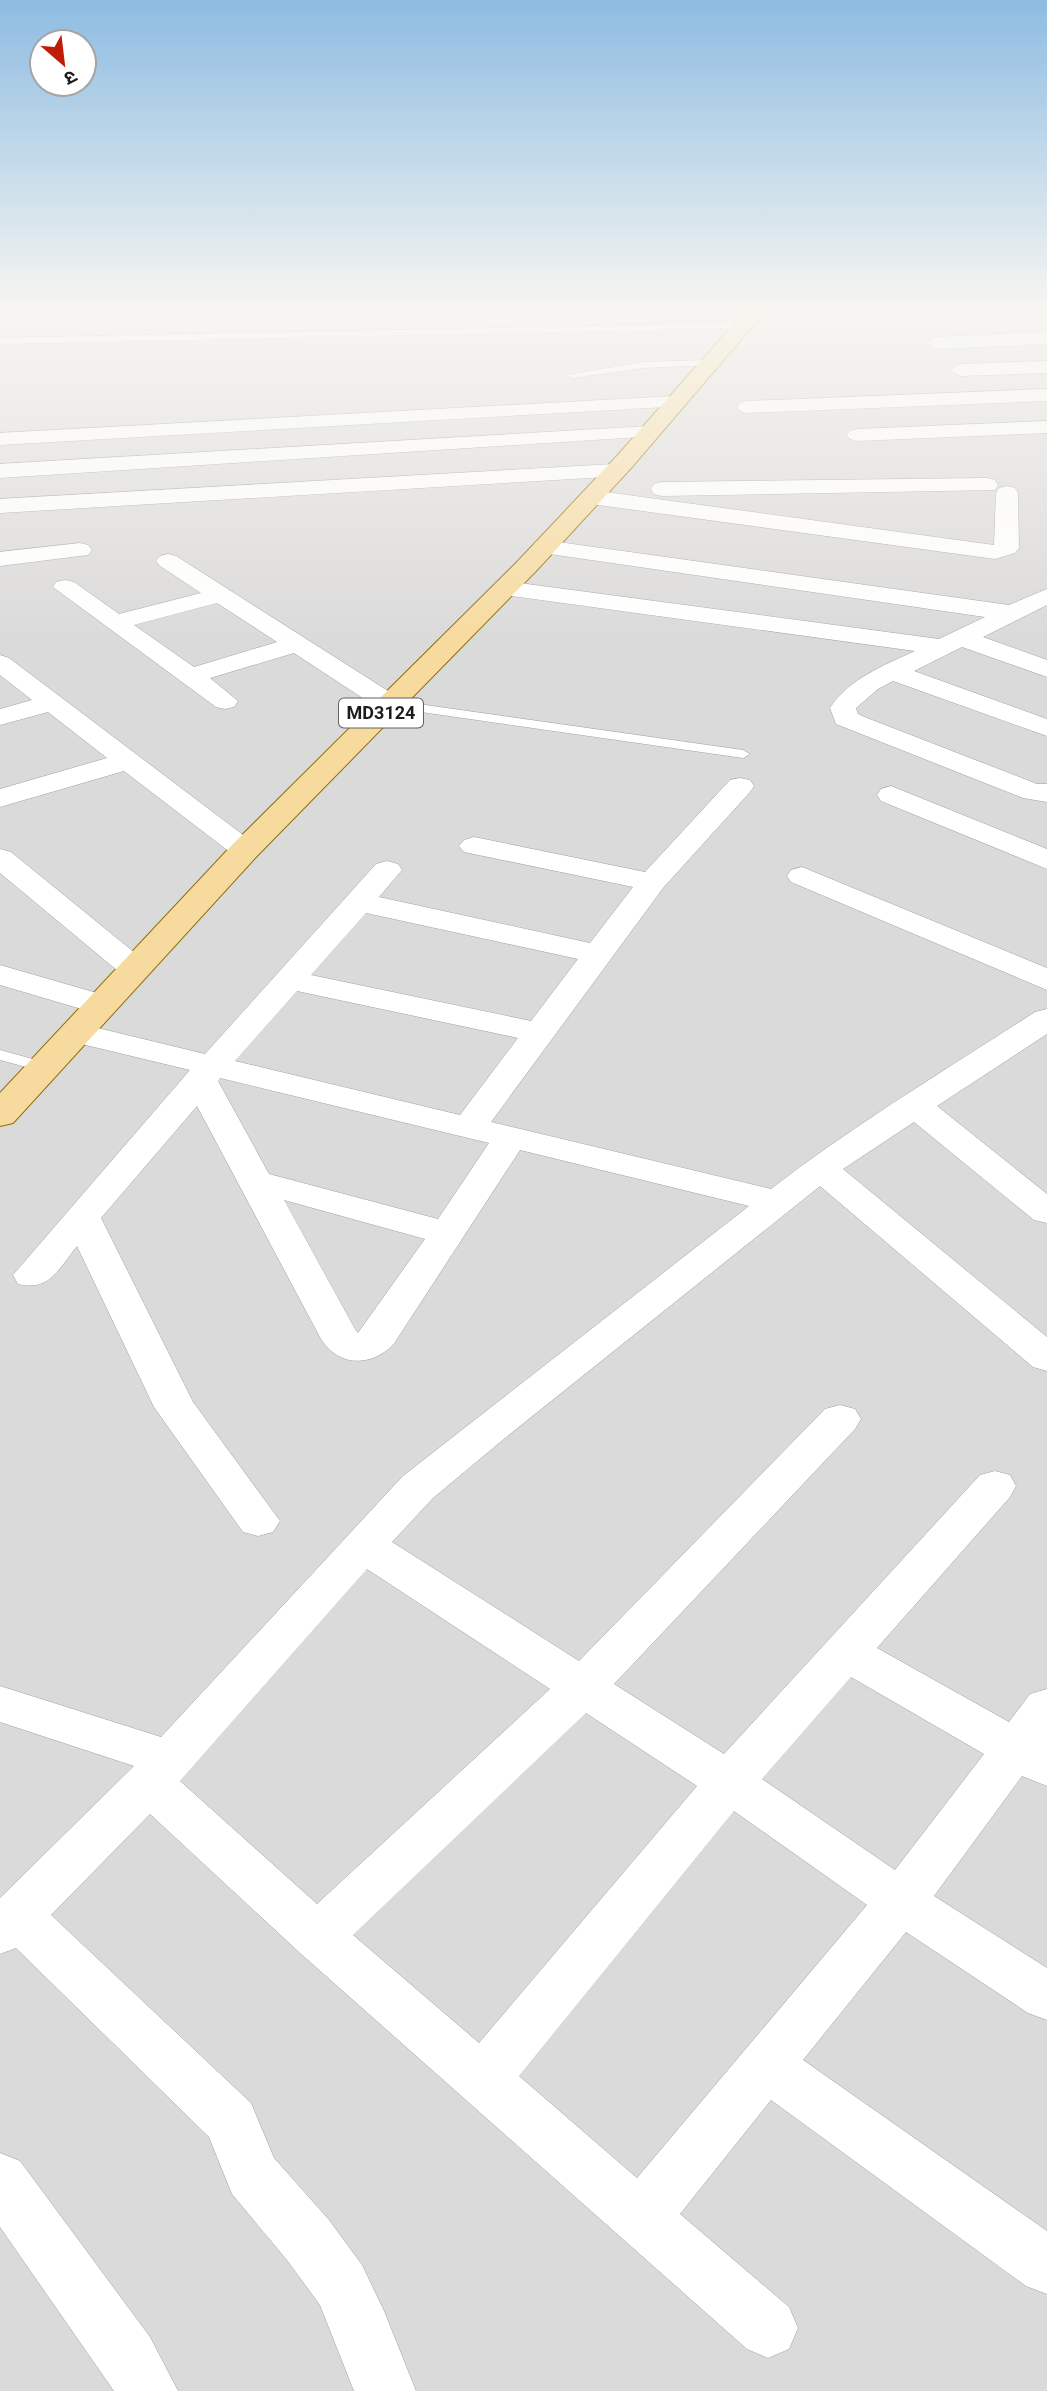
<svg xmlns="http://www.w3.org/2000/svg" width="1047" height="2391" font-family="Roboto,'Noto Sans Devanagari',sans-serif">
<rect width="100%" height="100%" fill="#edebe3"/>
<rect fill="#dbdada" x="0" y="308" width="1047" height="2083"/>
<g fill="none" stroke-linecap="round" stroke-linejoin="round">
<defs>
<g id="service">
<path d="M747 323V327L744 328 0 344V338Z"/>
<path d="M710 360 713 361V365L643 368 572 378 567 375 643 362Z"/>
<path d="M390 700 743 750 750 754 743 758 386 707 384 704Z"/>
<path d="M0 1050 51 1064 53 1067 45 1072 0 1060Z"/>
</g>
<g id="minor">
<path d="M1047 332V344L937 349 927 343 937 337Z"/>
<path d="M1047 361V373L960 376 950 370 960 364Z"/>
<path d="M1047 389V401L747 413 740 411 737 407 740 403 747 401Z"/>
<path d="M676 396 683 398 686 402 683 406 0 445V433Z"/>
<path d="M1047 421V433L857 441 850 439 846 435 850 431 857 429Z"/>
<path d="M649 426 656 428 659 432 656 436 0 478V464Z"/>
<path d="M615 464 623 466 626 471 623 476 0 513V499Z"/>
<path d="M987 478 995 480 998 485 995 490 662 496 654 494 651 489 654 484 662 482Z"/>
<path d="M1007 486 1015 488 1018 493 1019 548 1015 553 995 559 591 504 583 502 580 497 583 492 591 490 994 545 996 493 999 488Z"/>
<path d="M544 540 1009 605 1047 589V605L983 637 1047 660V677L962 647 914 671 1047 719V736L893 681 878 689 856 708 858 714 867 718 1037 784H1047V802L1023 798 836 724 830 708C850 678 883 666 915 651L505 595 496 593 493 588 496 583 505 581 939 639 985 617 536 552 532 547 536 542Z"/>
<path d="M80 543 88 545 92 550 88 555 0 566V552Z"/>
<path d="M168 554 176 556 399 698 403 704 399 710 390 712 381 710 294 653 210 678 238 701 234 707 225 709 216 707 53 587 56 582 65 580 74 582 119 614 201 593 160 566 156 561 160 556ZM217 603 277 642 194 667 134 625Z"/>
<path d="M0 655 9 658 255 844 260 850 255 856 245 859 235 856 124 771 0 807V789L107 758 48 712 0 725V709L32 700 0 675Z"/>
<path d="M740 778 750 780 754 786 750 792 663 888 491 1122 771 1189C855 1124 946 1070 1035 1012L1047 1009V1034L937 1106 1047 1194V1223L1034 1220 914 1122 843 1169 1047 1337V1371L1033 1367 820 1186 505 1438 433 1498 392 1542 579 1661 825 1409 840 1405 855 1409 861 1419 855 1429 614 1684 724 1754 980 1475 995 1471 1010 1475 1016 1486 1010 1497 877 1648 1009 1722 1030 1694 1047 1689V1786L1022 1776 934 1896 1047 1968V2020L1028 2013 906 1932 803 2060 1047 2231V2294L1026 2286 771 2100 680 2214 789 2307 798 2328 789 2349 768 2358 747 2349 299 1952 150 1814 51 1915 251 2103 274 2158 329 2220 362 2265 384 2311 416 2391H354L320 2305 287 2260 232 2194 209 2137 16 1948 0 1954V1898L134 1766 0 1722V1686L161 1737 403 1476 749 1206 520 1150 393 1345C370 1367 339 1367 321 1339L197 1106 101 1218 193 1402 280 1521 273 1532 258 1536 243 1532 154 1407 77 1246C59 1268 50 1292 18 1284L13 1275 190 1070 65 1040 60 1033 65 1026 77 1023 205 1054 376 864 387 861 398 864 402 870 379 897 590 943 633 887 464 852 459 846 464 840 474 837 645 872 730 780ZM366 913 578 959 531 1021 311 975ZM297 991 518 1038 460 1115 235 1061ZM220 1078 489 1143 438 1219 269 1174 218 1081ZM284 1200 425 1239 358 1333 356 1331ZM367 1569 550 1689 317 1904 180 1781ZM851 1677 984 1754 895 1870 762 1779ZM586 1713 697 1786 479 2043 353 1935ZM734 1811 867 1905 637 2178 519 2076Z"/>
<path d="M891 786 1047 849V869L881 801 877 795 881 789Z"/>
<path d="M0 849 11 852 146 962 151 969 146 976 135 979 124 976 0 873Z"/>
<path d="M802 867 1047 968V990L791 882 787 876 791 870Z"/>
<path d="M0 965 114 998 118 1005 114 1012 102 1015 0 985Z"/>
<path d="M0 2153 20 2161 150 2337 178 2391H114L0 2227Z"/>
</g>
<path id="primary" d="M748 308H768L632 467 536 571 256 857 13 1123 0 1126V1093L234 843 518 561 616 457Z"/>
</defs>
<use href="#service" stroke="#a1a1a1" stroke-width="1"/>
<use href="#minor" stroke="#a1a1a1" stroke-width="1"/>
<use href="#primary" stroke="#8f7007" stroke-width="2"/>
<use href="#service" fill="#fff" fill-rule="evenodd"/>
<use href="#minor" fill="#fff" fill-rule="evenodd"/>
<use href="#primary" fill="#f7da9e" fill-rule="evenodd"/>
</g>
<linearGradient id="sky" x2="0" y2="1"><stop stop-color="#8dbce2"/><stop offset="0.48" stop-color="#f7f6f2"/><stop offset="1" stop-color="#f7f6f2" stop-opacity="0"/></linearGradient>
<rect width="1047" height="643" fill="url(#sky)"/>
<g text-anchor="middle" stroke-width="7" stroke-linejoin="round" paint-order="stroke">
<rect fill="#fff" stroke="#616161" stroke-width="2" x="339" y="698.5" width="84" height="29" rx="5"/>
<g font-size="18" font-weight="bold" fill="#1d1d1d">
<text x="381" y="719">MD3124</text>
</g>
</g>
<g transform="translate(63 63) rotate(152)"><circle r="33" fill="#ffffff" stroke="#a5a5a5" stroke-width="2"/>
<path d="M0-5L12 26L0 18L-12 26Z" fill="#c01d09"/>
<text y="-10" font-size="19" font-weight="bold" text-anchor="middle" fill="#1d1d1d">उ</text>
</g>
</svg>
